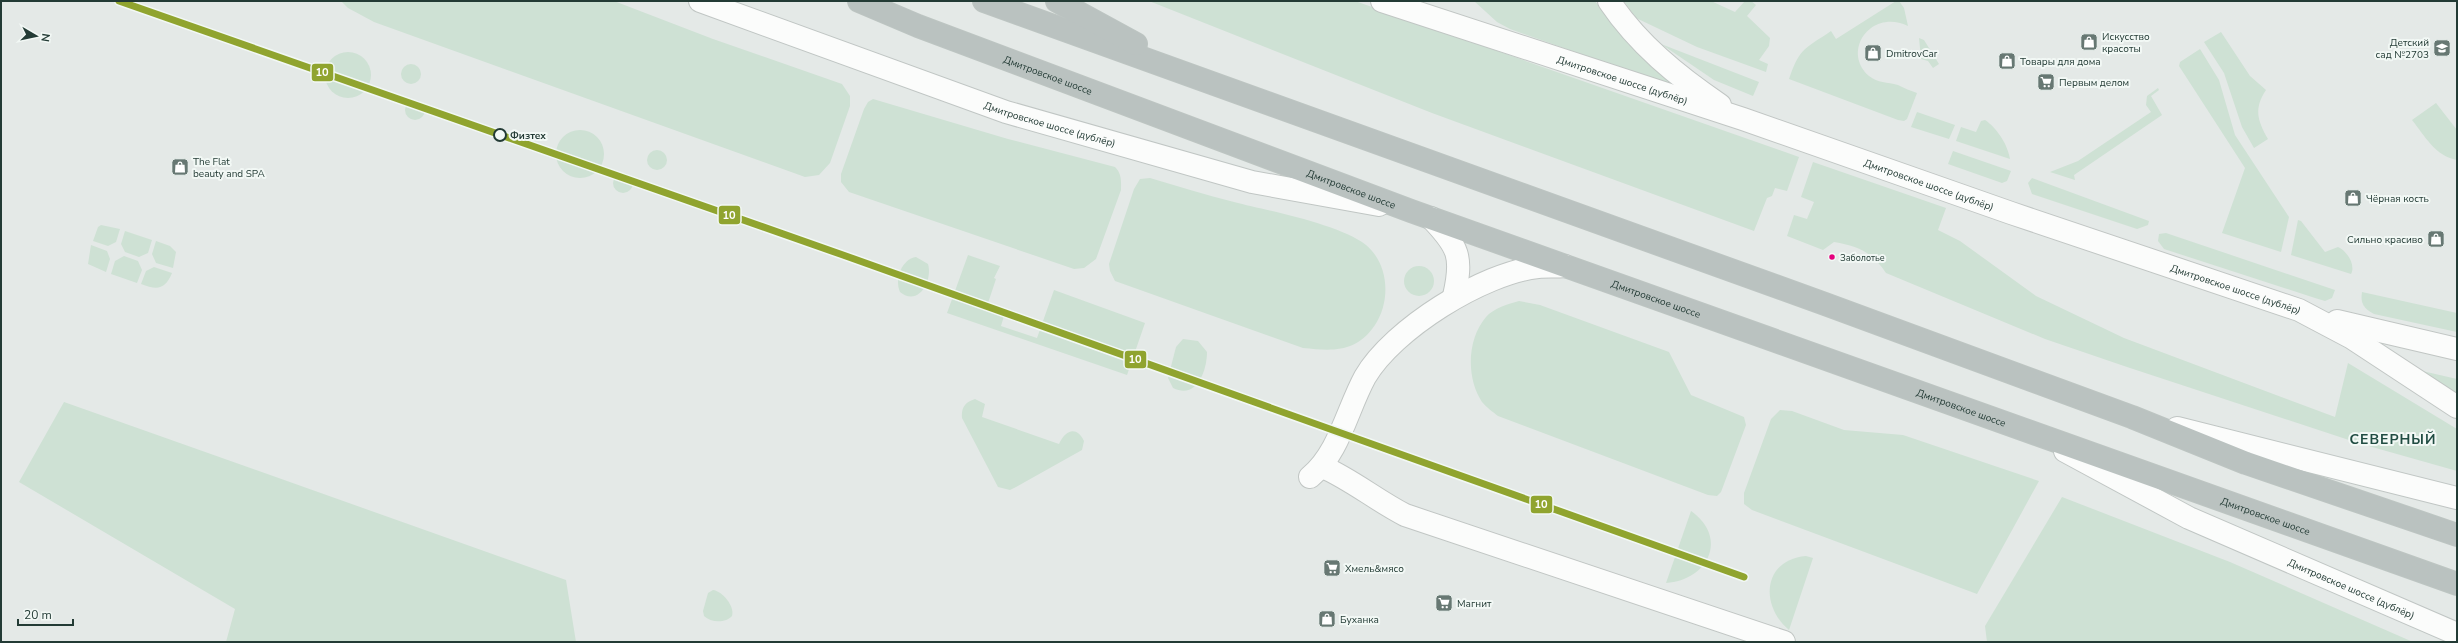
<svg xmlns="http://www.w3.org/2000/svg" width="2458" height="643" font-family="'Nunito Sans',sans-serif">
<rect width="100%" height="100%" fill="#e4e9e7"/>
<g fill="#cee1d4">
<path d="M341 1H614L713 39 842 84 850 96V106L830 163 819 175 805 177 374 22 348 8Z"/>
<path d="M1149 1H1355L1799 157 1787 191 1775 188 1772 196 1767 198 1754 231 1432 113Z"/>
<path d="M1474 1H1595C1621 37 1655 65 1689 92L1510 29 1497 22Z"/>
<path d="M1624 1H1711L1735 12 1745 1H1751L1756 5 1747 16 1770 38 1769 46 1759 60 1768 64 1766 72 1697 47 1636 18Z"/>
<path d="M1896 1H1899L1904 8 1908 26C1871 8 1841 51 1869 76 1878 83 1887 82 1898 85 1904 88 1911 91 1917 93L1907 119 1904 121 1898 120 1789 79C1800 47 1805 49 1831 31L1836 39Z"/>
<path d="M2221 32 2250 76 2266 90C2254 108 2257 120 2268 139L2254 148 2242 127 2224 73 2204 42Z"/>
<path d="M1919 38 1924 40 1939 64 1933 68 1928 61 1921 59Z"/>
<path d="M1661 44 1759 82 1753 96 1714 80Z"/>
<path d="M2200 49 2219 80 2235 135 2289 217 2281 252 2222 233 2245 168 2179 66 2180 62Z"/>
<circle cx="348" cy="75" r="23"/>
<circle cx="411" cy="74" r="10"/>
<path d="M2158 88 2159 90 2151 96 2162 115 2074 175 2075 180 2050 172 2078 161 2151 112 2146 105 2147 96Z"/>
<path d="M873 99 1008 139 1115 167C1122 174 1121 181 1121 190L1096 259 1084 268 1074 269 849 192 841 182V174L864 109 868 102Z"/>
<circle cx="415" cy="110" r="10"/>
<path d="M2436 103 2457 130V160C2435 156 2425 136 2412 120Z"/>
<path d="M1917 112 1955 125 1949 139 1911 127Z"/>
<path d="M1985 120C1997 128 2008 145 2010 159L1956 141 1961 127 1976 132 1981 121Z"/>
<circle cx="580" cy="154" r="24"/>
<circle cx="657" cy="160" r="10"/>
<path d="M1953 151 2011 171 2007 181 2002 183 1948 164Z"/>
<path d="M1813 162 1946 208 1938 230 1960 241 2036 296 2124 338 2335 417 2348 363 2457 429V471L2358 443 2127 367 2045 339 1886 273C1872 252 1858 246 1834 242L1823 250 1787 236 1794 215 1807 219 1814 202 1801 197Z"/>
<circle cx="623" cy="183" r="10"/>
<path d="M1150 178C1178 186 1206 195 1234 202 1269 211 1339 224 1366 245 1389 264 1391 301 1375 325 1356 353 1333 351 1303 348L1115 281 1110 271 1109 264 1134 189 1140 179Z"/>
<path d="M2032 178 2149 221 2148 225 2137 229 2032 194 2028 183Z"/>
<path d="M2298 220 2301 221 2325 252 2338 247C2347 251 2356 265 2351 274L2291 255Z"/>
<path d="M101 225 120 229 116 242 108 246 93 241 98 227Z"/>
<path d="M125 231 152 240 148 253 139 257 125 252 121 244Z"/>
<path d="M2166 233 2335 290 2332 298 2325 301 2315 298 2164 249 2158 241 2159 234Z"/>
<path d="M156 241 170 246 176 252 173 268 156 263 152 254Z"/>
<path d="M91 245 107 251 110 259 106 272 88 264Z"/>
<path d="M968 255 1000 266 994 278 996 279 986 309 1004 316 1001 326 1037 338 1054 290 1145 323 1127 375 947 313Z"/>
<path d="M124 256 138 261 142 270 137 283 111 274 115 261Z"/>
<path d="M916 257 928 264C933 281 918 307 900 292 894 279 902 259 916 257Z"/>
<circle cx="1419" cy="281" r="15"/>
<path d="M154 267 172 273C165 290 157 290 141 284L146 271Z"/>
<path d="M2362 292 2457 313V332L2374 314C2364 309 2360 303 2362 292Z"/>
<path d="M1519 301 1540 305 1669 352 1691 395 1744 417 1746 425 1721 492 1717 496 1708 495 1498 416C1493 412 1486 407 1482 402 1466 378 1467 339 1486 317 1494 308 1508 304 1519 301Z"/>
<path d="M1183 339 1198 341 1207 352C1207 370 1197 400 1173 388L1168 378 1176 347Z"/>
<path d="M2418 370 2457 379V400Z"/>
<path d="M975 399 985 404 982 417 1059 444C1065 431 1076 425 1084 441L1082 450 1016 487 1010 490 998 487 962 418C961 408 965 402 975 399Z"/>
<path d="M64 402 566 580 576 642H226L235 609 19 482Z"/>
<path d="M1780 410 1792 411 1844 430 1903 435 2039 481 1977 594 1752 510 1744 504V493L1771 419Z"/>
<path d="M2062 497 2230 562 2413 642H1987L1985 626Z"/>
<path d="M1691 511C1729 538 1708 580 1666 583Z"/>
<path d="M1806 556 1813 558 1789 630C1760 606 1762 560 1806 556Z"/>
<path d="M713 590C722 591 735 606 732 616 726 623 711 623 704 616L703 611 708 593Z"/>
</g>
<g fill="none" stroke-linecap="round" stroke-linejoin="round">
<defs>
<g id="street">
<path id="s1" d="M1382 1 1743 119 2011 213 2299 310 2352 338 2457 407"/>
<path d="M1609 1C1638 44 1677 76 1720 105"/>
<path d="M1431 218C1459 247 1463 257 1454 296"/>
<path d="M2337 321 2457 349"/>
<path d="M1323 467C1352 480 1376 500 1405 515L1784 642"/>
<path d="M1310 477C1339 453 1347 410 1365 377 1393 329 1483 273 1538 267 1547 266 1556 267 1565 266"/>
</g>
<g id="secondary">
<path id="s2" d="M700 1 1006 112 1252 182 1379 205"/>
<path d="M2177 428 2457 498"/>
<path id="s3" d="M2065 451 2189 518 2457 634"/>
</g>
<g id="highway">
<path id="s4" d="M859 1 918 26 1411 211 2457 584"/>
<path d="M984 1 1825 304 2132 417 2246 463 2457 535"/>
<path d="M1057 1 1136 44"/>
</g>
</defs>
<use href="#street" stroke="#c1c6c4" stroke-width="24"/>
<use href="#secondary" stroke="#c0c6c4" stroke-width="24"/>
<use href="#highway" stroke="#bdc5c2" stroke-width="24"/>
<use href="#street" stroke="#fbfcfb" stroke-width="22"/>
<use href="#secondary" stroke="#fbfcfb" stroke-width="22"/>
<use href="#highway" stroke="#bac2c0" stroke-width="22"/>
<defs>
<path id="metro-1" d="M119 1 843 255 1744 577"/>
</defs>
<use href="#metro-1" stroke="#f2f8f5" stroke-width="10"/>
<use href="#metro-1" stroke="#90a42f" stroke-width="7"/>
</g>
<defs>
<symbol id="shop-square" viewBox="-11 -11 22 22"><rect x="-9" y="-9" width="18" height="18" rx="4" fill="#677873" stroke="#f2f8f5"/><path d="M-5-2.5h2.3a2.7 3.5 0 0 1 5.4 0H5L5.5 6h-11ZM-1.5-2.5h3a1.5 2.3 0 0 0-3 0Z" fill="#fff"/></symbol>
<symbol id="school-square" viewBox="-11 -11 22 22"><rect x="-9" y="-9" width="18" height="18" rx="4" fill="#677873" stroke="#f2f8f5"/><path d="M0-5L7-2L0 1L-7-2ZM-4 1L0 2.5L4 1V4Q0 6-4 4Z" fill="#fff"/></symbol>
<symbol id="supermarket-square" viewBox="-11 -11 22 22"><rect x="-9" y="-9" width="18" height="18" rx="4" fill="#677873" stroke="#f2f8f5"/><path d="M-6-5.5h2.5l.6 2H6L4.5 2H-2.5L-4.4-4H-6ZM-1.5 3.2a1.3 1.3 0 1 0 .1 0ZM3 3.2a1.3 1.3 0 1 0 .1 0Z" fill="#fff"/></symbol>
</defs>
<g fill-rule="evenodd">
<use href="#shop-square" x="2079" y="32" width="20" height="20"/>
<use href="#school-square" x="2432" y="38" width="20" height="20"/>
<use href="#shop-square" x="1863" y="43" width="20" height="20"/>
<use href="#shop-square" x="1997" y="51" width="20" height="20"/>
<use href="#supermarket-square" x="2036" y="72" width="20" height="20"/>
<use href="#shop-square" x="170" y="157" width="20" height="20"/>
<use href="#shop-square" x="2343" y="188" width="20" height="20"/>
<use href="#shop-square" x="2426" y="229" width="20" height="20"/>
<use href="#supermarket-square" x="1322" y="558" width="20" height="20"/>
<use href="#supermarket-square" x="1434" y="593" width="20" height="20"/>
<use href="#shop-square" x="1317" y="609" width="20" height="20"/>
</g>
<circle fill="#f2f8f5" stroke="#233b35" stroke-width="2" cx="500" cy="135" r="6"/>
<circle fill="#e5007d" stroke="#f2f8f5" stroke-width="1.5" cx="1832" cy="257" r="3.5"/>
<g text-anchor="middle" stroke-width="4" stroke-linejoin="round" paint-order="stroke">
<g font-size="9" fill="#233b35" stroke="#f2f8f5" text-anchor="start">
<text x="1840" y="261">Заболотье</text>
</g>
<g font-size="10" fill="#233b35" stroke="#f2f8f5" text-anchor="start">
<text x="2102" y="40">Искусство<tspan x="2102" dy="12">красоты</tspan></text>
<text x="2429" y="46" text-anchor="end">Детский<tspan x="2429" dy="12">сад №2703</tspan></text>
<text x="1886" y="57">DmitrovCar</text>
<text x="2020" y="65">Товары для дома</text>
<text x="2059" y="86">Первым делом</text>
<text x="193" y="165">The Flat<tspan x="193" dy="12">beauty and SPA</tspan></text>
<text x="2366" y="202">Чёрная кость</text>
<text x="2423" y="243" text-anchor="end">Сильно красиво</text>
<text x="1345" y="572">Хмель&amp;мясо</text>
<text x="1457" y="607">Магнит</text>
<text x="1340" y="623">Буханка</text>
</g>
<g font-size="10" fill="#233b35" stroke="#f2f8f5">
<text dy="4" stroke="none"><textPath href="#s4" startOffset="203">Дмитровское шоссе</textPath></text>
<text dy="4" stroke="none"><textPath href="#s1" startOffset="253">Дмитровское шоссе (дублёр)</textPath></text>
<text dy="4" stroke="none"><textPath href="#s2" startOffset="371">Дмитровское шоссе (дублёр)</textPath></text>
<text dy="4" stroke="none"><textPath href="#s1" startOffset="577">Дмитровское шоссе (дублёр)</textPath></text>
<text dy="4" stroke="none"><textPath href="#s4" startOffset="527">Дмитровское шоссе</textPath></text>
<text dy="4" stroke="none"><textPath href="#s1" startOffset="901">Дмитровское шоссе (дублёр)</textPath></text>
<text dy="4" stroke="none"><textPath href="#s4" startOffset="851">Дмитровское шоссе</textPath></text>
<text dy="4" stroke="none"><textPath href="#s4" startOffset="1175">Дмитровское шоссе</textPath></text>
<text dy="4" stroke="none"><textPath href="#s4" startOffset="1498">Дмитровское шоссе</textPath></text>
<text dy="4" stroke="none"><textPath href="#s3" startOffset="318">Дмитровское шоссе (дублёр)</textPath></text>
</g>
<g font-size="10" font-weight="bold" fill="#233b35" stroke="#f2f8f5" text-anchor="start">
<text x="510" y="139">Физтех</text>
</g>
<g font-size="14" font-weight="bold" letter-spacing="1" fill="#204c42" stroke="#f2f8f5">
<text x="2393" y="444">СЕВЕРНЫЙ</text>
</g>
</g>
<g stroke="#f2f8f5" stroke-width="1.5">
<rect x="311" y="63" width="23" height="19" rx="4" fill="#90a42f"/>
<rect x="718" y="205" width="23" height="20" rx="4" fill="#90a42f"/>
<rect x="1124" y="350" width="23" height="19" rx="4" fill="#90a42f"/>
<rect x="1530" y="495" width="23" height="19" rx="4" fill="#90a42f"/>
</g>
<g font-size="11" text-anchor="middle" font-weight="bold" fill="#fff">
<text x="322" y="76">10</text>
<text x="729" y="219">10</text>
<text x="1135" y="363">10</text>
<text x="1541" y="508">10</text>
</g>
<rect width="2458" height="643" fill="none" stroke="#233b35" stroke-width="4"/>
<g transform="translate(36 36) rotate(99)" stroke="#f2f8f5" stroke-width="3" paint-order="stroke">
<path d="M0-3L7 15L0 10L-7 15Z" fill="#233b35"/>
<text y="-6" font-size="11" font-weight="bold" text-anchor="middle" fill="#233b35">N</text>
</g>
<path d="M18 619v6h55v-6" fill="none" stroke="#233b35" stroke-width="2"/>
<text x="24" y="619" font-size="12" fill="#233b35" stroke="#f2f8f5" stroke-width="3" paint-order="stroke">20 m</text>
</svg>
